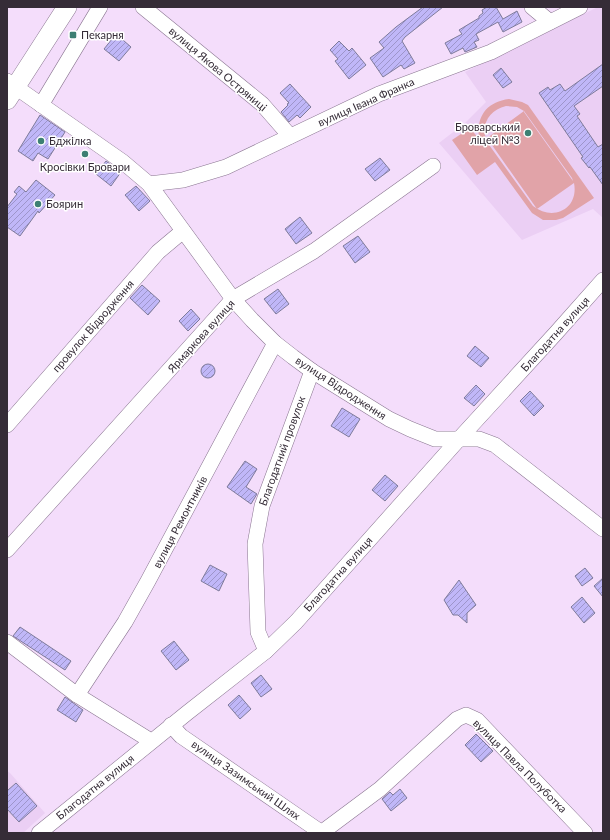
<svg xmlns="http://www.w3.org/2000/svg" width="610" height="840" font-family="Lato,sans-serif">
<defs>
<pattern id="building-hatch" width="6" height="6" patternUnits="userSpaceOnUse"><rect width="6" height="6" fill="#c0b7f8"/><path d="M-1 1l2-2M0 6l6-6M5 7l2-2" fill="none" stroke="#9d95ca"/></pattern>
</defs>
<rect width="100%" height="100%" fill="#f4ddfb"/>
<g fill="#ebcff4">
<path d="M598 7H603V218L593 209 522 240 439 143 465 123 486 102 465 72Z"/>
<path d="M7 771 10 773 45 813 23 833H7Z"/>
</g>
<path fill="#e1a3a8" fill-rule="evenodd" d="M509 99 522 102 528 105 594 198 563 218 556 220H543L532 213 495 162 477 175 452 140 470 128 479 139C476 117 486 102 509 99ZM506 106 517 107 524 111 487 138 537 209 574 183C579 209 553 222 533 206L487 142C480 125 489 110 506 106ZM524 111 572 178 573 181 524 112Z"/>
<g fill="url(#building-hatch)" stroke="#7e7b9a">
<path d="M423 7H443L405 37 402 41 415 63 404 69 401 65 383 77 370 58 384 48 379 42 396 27Z"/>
<path d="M487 7H496L503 19 517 11 522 22 503 32 498 22 476 34 479 40 474 42 477 47 465 52 463 48 451 54 445 43 462 34 459 30 479 18V16L483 13 482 10Z"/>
<path d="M116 34 131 47 119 61 104 49Z"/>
<path d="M339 41 349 51 352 48 366 65 349 79 335 61 338 59 330 50Z"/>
<path d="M603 64V86L574 106 580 114 577 116 598 147 603 144V185L590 167 589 168 581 158 583 157 539 93 548 87 550 90 560 84 565 91Z"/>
<path d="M501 68 512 82 503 88 493 75Z"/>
<path d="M290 84 311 107 300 118 297 115 289 122 281 112 288 105 287 104 289 103 280 93Z"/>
<path d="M40 115 65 132 48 159 38 153 33 161 18 151Z"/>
<path d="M380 158 390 170 375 181 365 169Z"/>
<path d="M106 161 121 172 111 186 96 174Z"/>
<path d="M36 180 55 195 39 213 38 211 20 236 7 227V207L17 194 14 192 19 186 26 192Z"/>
<path d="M136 186 150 201 139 211 125 195Z"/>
<path d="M300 217 312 233 296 244 285 229Z"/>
<path d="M358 236 370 252 355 263 343 246Z"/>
<path d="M142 285 160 301 148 315 130 298Z"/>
<path d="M278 289 289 304 276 314 264 299Z"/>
<path d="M191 309 200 319 188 331 179 321Z"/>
<path d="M475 346 489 358 481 367 467 356Z"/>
<circle cx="208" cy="371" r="7"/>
<path d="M476 385 485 394 474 406 464 398Z"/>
<path d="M530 391 544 406 534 416 520 401Z"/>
<path d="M342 408 360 419 349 437 331 426Z"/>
<path d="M245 461 257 469 246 487 257 494 251 504 227 487Z"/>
<path d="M385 475 398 486 385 501 372 490Z"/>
<path d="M210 565 227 574 219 591 201 581Z"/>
<path d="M585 568 593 578 582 586 575 576Z"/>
<path d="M603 578V597L594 586Z"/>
<path d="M459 580 476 605 467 613V623L458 615H453L444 600Z"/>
<path d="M582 597 595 613 584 623 571 607Z"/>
<path d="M20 627 71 661 65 670 13 636Z"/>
<path d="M174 641 189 660 176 670 161 651Z"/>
<path d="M261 675 272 689 261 697 251 683Z"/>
<path d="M239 695 251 709 240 719 228 705Z"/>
<path d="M65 697 83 710 76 722 57 710Z"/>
<path d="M476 734 493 751 481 762 465 745Z"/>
<path d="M16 783 37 806 19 822 7 809V791Z"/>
<path d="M400 789 407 798 391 811 382 799 390 792 393 795Z"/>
</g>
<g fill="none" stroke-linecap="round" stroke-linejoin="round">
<defs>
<g id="minor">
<path d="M143 7 262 104 290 136"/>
<path d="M532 7 550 22"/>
<path d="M7 81 123 162 149 184 233 299 252 320 275 343 293 357 312 371 389 419 410 429 435 439H479L495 445 603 529"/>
<path d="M41 105 100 7"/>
<path d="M149 184 183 180 226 167 379 94 491 52 580 7"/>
<path d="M7 425 158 252 183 231"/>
<path d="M7 550 233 299 314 251 433 166"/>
<path d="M7 642 77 695 151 741"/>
<path d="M266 651 258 632 255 544 262 506 312 371"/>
<path d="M77 695 125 622 148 581 275 343"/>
<path d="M171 725 181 736 322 833"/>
<path d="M39 833 187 713 266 651 296 622 459 439 556 333 603 280"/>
<path d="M321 833 380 789 457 719 466 715 477 720 585 833"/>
</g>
<path id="major" d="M7 100 67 7"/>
</defs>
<use href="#minor" stroke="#8a7691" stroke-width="16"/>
<use href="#major" stroke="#8a7691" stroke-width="20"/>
<use href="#minor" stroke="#fff" stroke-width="15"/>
<use href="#major" stroke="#fff" stroke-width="19"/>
</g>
<g fill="#3d8073" stroke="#fff" stroke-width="1.5">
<rect x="69" y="31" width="8" height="8" rx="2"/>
<circle cx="528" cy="133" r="4"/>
<circle cx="41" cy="141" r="4"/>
<circle cx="85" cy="154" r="4"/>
<circle cx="38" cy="204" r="4"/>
</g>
<g text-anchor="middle" stroke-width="3" stroke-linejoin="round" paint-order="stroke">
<g font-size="11" fill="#352c37" stroke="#fff" text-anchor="start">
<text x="81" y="39">Пекарня</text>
<text x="520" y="131" text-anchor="end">Броварський<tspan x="520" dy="13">ліцей №3</tspan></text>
<text x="49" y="145">Бджілка</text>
<text x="85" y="171" text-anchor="middle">Кросівки Бровари</text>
<text x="46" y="208">Боярин</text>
</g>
<g font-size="11" fill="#352c37" stroke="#fff">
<text transform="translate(218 69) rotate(40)" y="4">вулиця Якова Остряниці</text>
<text transform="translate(366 102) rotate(-24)" y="4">вулиця Івана Франка</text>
<text transform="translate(93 326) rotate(-49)" y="4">провулок Відродження</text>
<text transform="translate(555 334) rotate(-48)" y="4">Благодатна вулиця</text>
<text transform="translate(201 336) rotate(-48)" y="4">Ярмаркова вулиця</text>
<text transform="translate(341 388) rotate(33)" y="4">вулиця Відродження</text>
<text transform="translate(282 451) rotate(-70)" y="4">Благодатний провулок</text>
<text transform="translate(180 522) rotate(-62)" y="4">вулиця Ремонтників</text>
<text transform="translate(338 574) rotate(-48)" y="4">Благодатна вулиця</text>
<text transform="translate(520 766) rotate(45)" y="4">вулиця Павла Полуботка</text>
<text transform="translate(246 780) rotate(35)" y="4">вулиця Зазимський Шлях</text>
<text transform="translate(95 787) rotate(-39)" y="4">Благодатна вулиця</text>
</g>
</g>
<rect width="610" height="840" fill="none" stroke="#352c37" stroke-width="16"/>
</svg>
